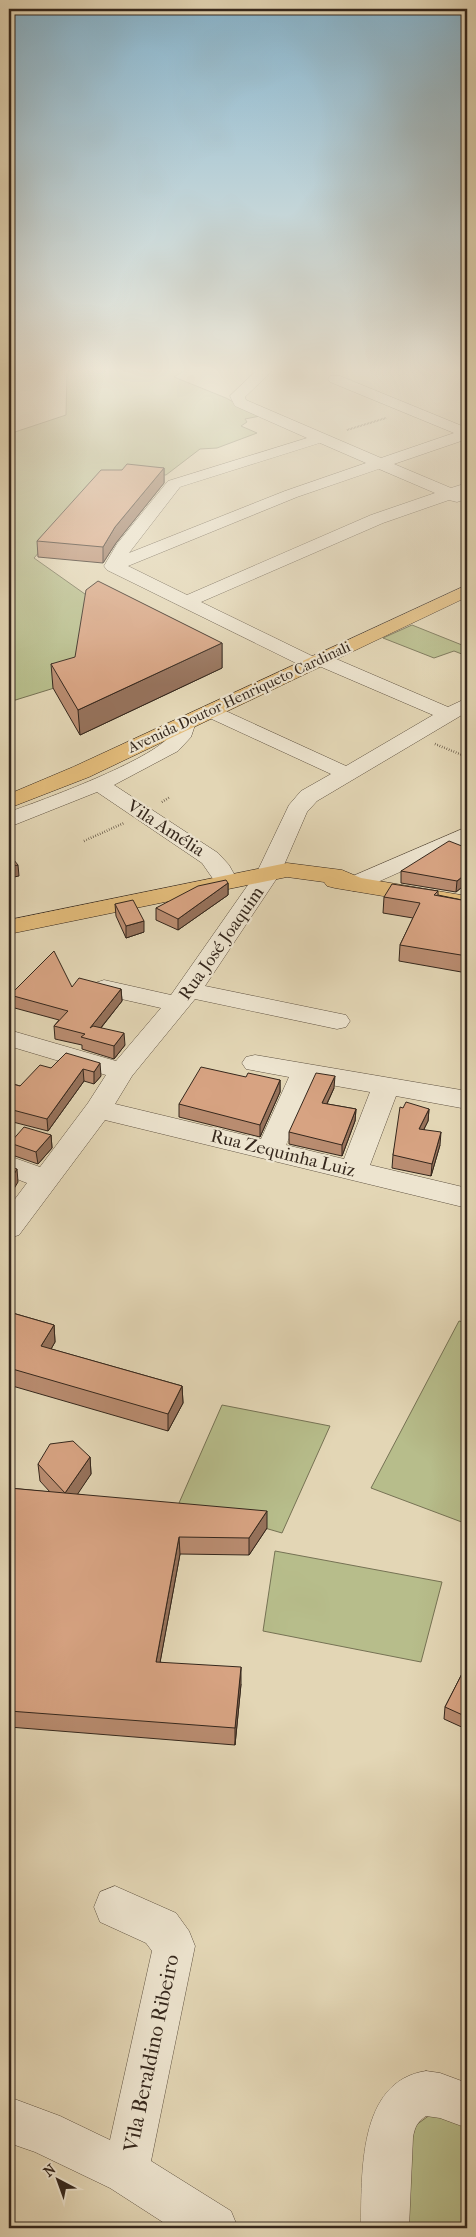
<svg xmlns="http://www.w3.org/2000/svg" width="476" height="2237" font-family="'IM FELL French Canon',serif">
<rect width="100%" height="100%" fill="#e3d6b5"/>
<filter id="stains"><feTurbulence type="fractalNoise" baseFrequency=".004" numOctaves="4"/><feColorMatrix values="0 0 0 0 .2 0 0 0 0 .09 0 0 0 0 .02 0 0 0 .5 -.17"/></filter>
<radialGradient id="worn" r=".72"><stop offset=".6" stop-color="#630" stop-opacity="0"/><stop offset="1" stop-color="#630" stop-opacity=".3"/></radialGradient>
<g fill="#b7bd8b" stroke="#767254">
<path d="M67 371H184L174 377 226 398 260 416 245 419 247 422 241 426 257 433 217 448 200 449 166 475 110 472 34 558 99 604 77 681 9 702V434L66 415Z"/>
<path d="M412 625 467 647V656L454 651 434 658 383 638Z"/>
<path d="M459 1321 467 1323V1524L371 1488Z"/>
<path d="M222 1405 330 1426 282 1533 179 1503Z"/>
<path d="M275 1551 442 1582 421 1662 263 1631Z"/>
<path d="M434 2112 467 2128V2228H405L409 2130Z"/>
</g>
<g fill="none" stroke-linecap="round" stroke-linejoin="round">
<defs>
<g id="minor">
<path d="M256 371H272L245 397 246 400 381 458 454 433 330 382 328 379 330 376H340L467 428V439L394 464 451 488 467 483V493L464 495 465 497 463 500 457 502 449 500 383 523 201 602 312 656 320 653 327 655 448 707 467 698V712L317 801 307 812 281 872 205 986 346 1015 350 1021 346 1027 337 1029 195 999 132 1076 115 1104 261 1139 289 1077 246 1069 242 1063 246 1057 255 1055 467 1091V1109L396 1096 370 1165 467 1188V1208L105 1120 19 1235 9 1238V1207L27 1183 9 1176V1156L40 1167 88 1103 106 1075 9 1046V1030L116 1061 161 1008 95 993 91 988 95 983 104 980 171 995 257 872 289 805 301 791 331 774 203 715 200 711 203 707 210 705 217 707 346 766 433 715 319 666 311 669 304 667 107 570 104 566 117 544 168 481 307 438 235 406 230 396ZM320 443 366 463 285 491 129 553 180 487ZM379 469 435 493 371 515 187 595 128 566 297 497ZM314 1082 370 1092 344 1159 286 1145Z"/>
<path d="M458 371H467V376Z"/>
<path d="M186 716 193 718 196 722 191 737 178 751 114 785 218 853 229 865 238 881 234 886 226 888 218 886 202 863 97 792 9 827V812C43 800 150 761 171 735 175 730 175 723 179 718Z"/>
<path d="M467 827V842L362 889 354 891 346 889 342 884 346 879Z"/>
<path d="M115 1886 176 1913 189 1931 195 1946 151 2161 231 2211 238 2228H172L110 2188 35 2152 9 2143V2097L60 2116 110 2140 152 1951 146 1943 100 1922 94 1907 100 1892Z"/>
<path d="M426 2071 440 2073 467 2083V2128L440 2118 426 2116C417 2122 415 2127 413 2137L409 2228H361C362 2175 357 2081 426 2071Z"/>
</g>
<g id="major">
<path d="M467 585V597L89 777 9 808V794L73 767Z"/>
<path d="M287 863 342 870 361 878 467 896V910L335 888 327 886 324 882 287 877 9 934V920Z"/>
</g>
</defs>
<use href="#minor" stroke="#605342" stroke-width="1"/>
<use href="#major" stroke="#35271c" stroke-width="1"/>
<path stroke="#35271c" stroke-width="2" stroke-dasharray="0.5 1" stroke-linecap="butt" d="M347 430 386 418"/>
<g stroke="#35271c" stroke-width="2.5" stroke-dasharray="0.5 2" stroke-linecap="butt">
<path d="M435 744 467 757"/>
<path d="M162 802 170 797"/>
<path d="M84 841 124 823"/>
</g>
<use href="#minor" fill="#ede4cf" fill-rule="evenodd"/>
<use href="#major" fill="#e2bb7a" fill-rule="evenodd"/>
</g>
<g fill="#b98c70" stroke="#35271c">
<path d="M164 468V483L116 543 103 563 38 557 37 541 122 470Z"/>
<path d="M222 643V668L80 735 53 688 51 664Z"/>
<path d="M467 848V883L456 892 401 883V871Z"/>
<path d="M228 883V895L178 930 156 920V908Z"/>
<path d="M438 891V895L467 901V973L399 961 400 945 413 918 383 913 384 897Z"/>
<path d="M115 904 144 932 126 938 116 916Z"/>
<path d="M72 987 121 989 122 1001 101 1028 125 1045 114 1059 82 1049V1045L55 1039 54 1026 59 1020 11 1007 10 995Z"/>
<path d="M66 1053 101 1076 94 1084 84 1081 48 1131 9 1121V1083L20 1086 51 1068Z"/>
<path d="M280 1080V1092L260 1137 179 1117V1104Z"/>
<path d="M334 1088 327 1104 356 1109 355 1121 342 1156 289 1144V1132Z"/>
<path d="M403 1108 429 1109 428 1121 424 1129 440 1145 431 1176 392 1168 393 1155Z"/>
<path d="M51 1135 52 1148 38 1164 12 1155 10 1143Z"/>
<path d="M9 1312 54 1325 55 1342 51 1349 182 1386 183 1403 168 1431 9 1385Z"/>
<path d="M90 1457 91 1474 77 1494 267 1528 249 1555 180 1554 160 1662 241 1684 235 1745 9 1727V1488L50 1492 40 1481 38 1464Z"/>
<path d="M467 1664V1725L466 1729 444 1719 445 1707Z"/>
</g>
<g fill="#96725b" stroke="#35271c">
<path d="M164 468V483L116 543 103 563V547L115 527Z"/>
<path d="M222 643V668L80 735 78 710Z"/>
<path d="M18 865 19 876 9 878V866Z"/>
<path d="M467 873V883L456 892 457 881Z"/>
<path d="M228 883V895L178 930V919Z"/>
<path d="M144 921V932L126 938V926Z"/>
<path d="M121 989 122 1001 91 1040 90 1028Z"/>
<path d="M124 1033 125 1045 114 1059V1046Z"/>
<path d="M100 1063 101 1076 94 1084V1072Z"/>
<path d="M83 1069 84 1081 48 1131 47 1119Z"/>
<path d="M335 1076 334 1088 322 1114V1103Z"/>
<path d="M280 1080V1092L260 1137V1125Z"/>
<path d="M356 1109 355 1121 342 1156V1145Z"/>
<path d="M429 1109 428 1121 418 1141 419 1129Z"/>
<path d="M441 1132 440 1145 431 1176 432 1164Z"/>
<path d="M51 1135 52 1148 38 1164 36 1152Z"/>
<path d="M17 1169 18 1182 9 1197V1183Z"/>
<path d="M54 1325 55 1342 43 1363 41 1346Z"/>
<path d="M182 1386 183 1403 168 1431V1414Z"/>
<path d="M90 1457 91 1474 67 1510 65 1493Z"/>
<path d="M267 1511V1528L249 1555V1538Z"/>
<path d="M179 1537 180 1554 157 1679 156 1662Z"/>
<path d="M241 1667V1684L235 1745V1728Z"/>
</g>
<g fill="#d7a382" stroke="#35271c">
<path d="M127 464 164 468 115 527 103 547 37 541 101 470H122Z"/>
<path d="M98 581 222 643 78 710 51 664 75 657 86 590Z"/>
<path d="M449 841 467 848V873L457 881 401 871Z"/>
<path d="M9 854 18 865 9 866Z"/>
<path d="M226 880 228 883 178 919 156 908 198 886Z"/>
<path d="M392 884 438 891 434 895 467 901V956L400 945 420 903 384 897Z"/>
<path d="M133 900 144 921 126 926 115 904Z"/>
<path d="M54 951 72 987 79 978 121 989 90 1028 93 1026 124 1033 114 1046 81 1037 85 1034 54 1026 68 1011 10 995Z"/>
<path d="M66 1053 100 1063 94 1072 83 1069 47 1119 9 1109V1083L20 1086 40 1065 51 1068Z"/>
<path d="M201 1067 246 1077 248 1073 280 1080 260 1125 179 1104Z"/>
<path d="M316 1073 335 1076 322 1103 356 1109 342 1145 289 1132Z"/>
<path d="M406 1102 429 1109 419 1129 441 1132 432 1164 393 1155 400 1107 403 1108Z"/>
<path d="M24 1127 51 1135 36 1152 10 1143Z"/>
<path d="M9 1166 17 1169 9 1183Z"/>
<path d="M9 1312 54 1325 41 1346 182 1386 168 1414 9 1368Z"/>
<path d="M73 1441 90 1457 65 1493 267 1511 249 1538 179 1537 156 1662 241 1667 235 1728 9 1711V1488L65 1493 38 1464 50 1444Z"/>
<path d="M467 1664V1717L445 1707Z"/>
</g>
<linearGradient id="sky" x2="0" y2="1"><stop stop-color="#87b6d0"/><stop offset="0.54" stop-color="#f2edde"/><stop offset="1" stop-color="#f2edde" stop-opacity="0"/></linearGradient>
<rect width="476" height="685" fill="url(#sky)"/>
<g text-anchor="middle" stroke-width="4.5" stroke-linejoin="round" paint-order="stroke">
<g font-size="15" fill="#35271c" stroke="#ede4cf">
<text transform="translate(239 697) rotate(-25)" y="5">Avenida Doutor Henriqueto Cardinali</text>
</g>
<g font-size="18" fill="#35271c" stroke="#ede4cf">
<text transform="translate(166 828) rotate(33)" y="6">Vila Amélia</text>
<text transform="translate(221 943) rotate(-55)" y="6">Rua José Joaquim</text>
<text transform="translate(283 1153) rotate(14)" y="6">Rua Zequinha Luiz</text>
</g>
<g font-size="21" fill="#35271c" stroke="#ede4cf">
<text transform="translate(151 2053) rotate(-78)" y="7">Vila Beraldino Ribeiro</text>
</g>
</g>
<rect width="476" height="2237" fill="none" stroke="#e3d6b5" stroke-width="30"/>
<rect x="10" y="10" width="456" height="2217" fill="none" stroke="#35271c" stroke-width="2.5"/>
<rect x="15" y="15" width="446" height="2207" fill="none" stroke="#35271c"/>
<g transform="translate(58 2180) rotate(319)" stroke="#ede4cf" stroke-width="4" paint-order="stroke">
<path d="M0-4L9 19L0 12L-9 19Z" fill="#35271c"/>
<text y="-8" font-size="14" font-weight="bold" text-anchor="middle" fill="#35271c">N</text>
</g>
<rect width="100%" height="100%" filter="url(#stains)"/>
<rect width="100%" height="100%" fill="url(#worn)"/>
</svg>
